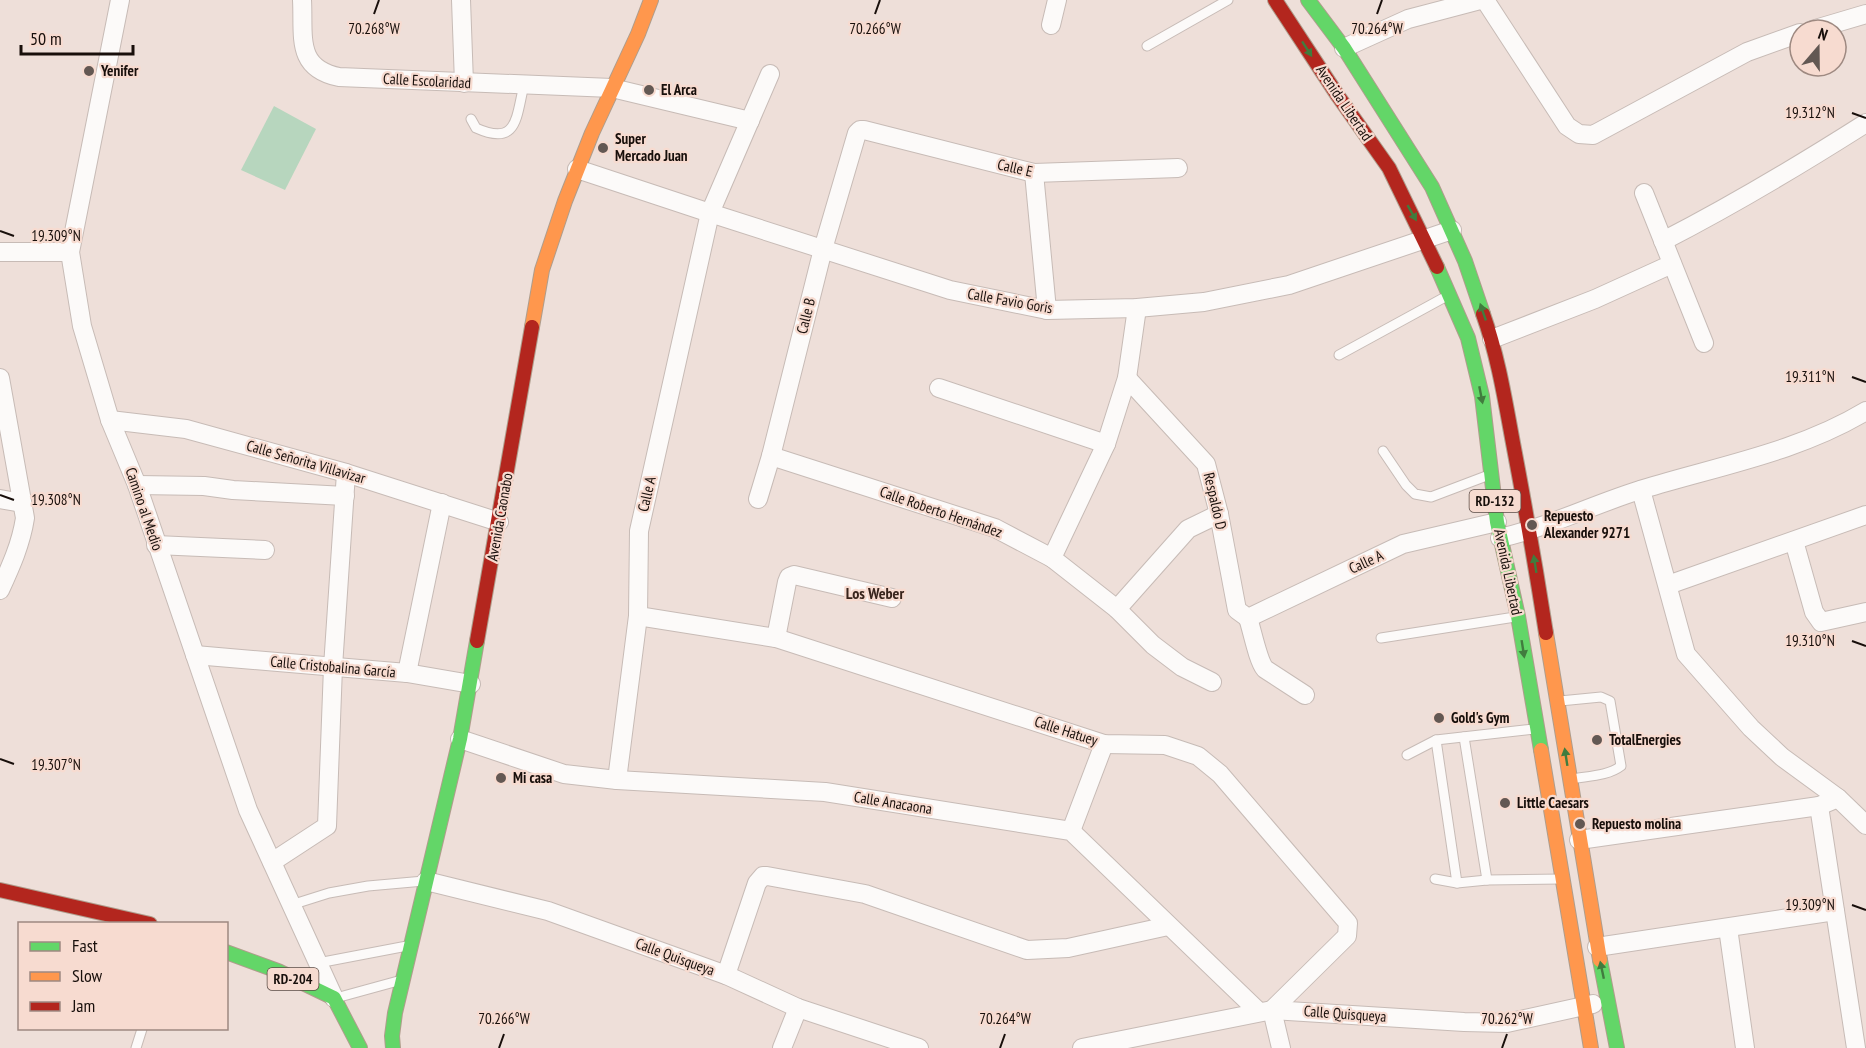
<svg xmlns="http://www.w3.org/2000/svg" width="1866" height="1048" font-family="'PT Sans Narrow',sans-serif">
<rect width="100%" height="100%" fill="#eedfd9"/>
<path fill="#b7d6be" d="M274 106 316 129 285 190 241 170Z"/>
<g fill="none" stroke-linecap="round" stroke-linejoin="round">
<defs>
<g id="lane">
<path d="M1147 46 1228 0"/>
<path d="M471 119 476 128C518 147 516 117 524 85"/>
<path d="M1339 355 1447 296"/>
<path d="M1383 451 1406 485 1415 494 1431 497 1489 475"/>
<path d="M1381 638 1515 617"/>
<path d="M1560 701 1601 697 1610 701 1621 766C1608 776 1588 776 1572 779"/>
<path d="M1464 737 1487 880"/>
<path d="M1436 740 1457 883"/>
<path d="M1407 755 1436 740 1534 729"/>
<path d="M1435 879 1457 883 1487 880 1561 879"/>
<path d="M291 905 329 893 368 886 424 881"/>
<path d="M318 963 407 946"/>
<path d="M336 998 398 981"/>
<path d="M136 1048 142 1029"/>
</g>
<g id="street">
<path d="M120 0 70 252 82 326 110 420 137 485 248 810 334 998"/>
<path d="M302 0C304 36 295 68 339 77L612 88 750 121"/>
<path d="M461 0 464 83"/>
<path d="M1485 0 1567 126 1579 134 1593 135 1747 52 1800 33"/>
<path d="M1051 25 1057 0"/>
<path d="M1812 30 1866 14"/>
<path d="M1344 48 1408 19 1480 0"/>
<path d="M577 169 710 213 950 290 1047 310 1137 308 1204 302 1289 285 1452 230"/>
<path d="M1034 173 1047 310"/>
<path d="M1644 193 1704 343"/>
<path d="M1663 241C1733 205 1800 165 1866 123"/>
<path d="M0 252H70"/>
<path d="M1492 339 1595 299 1672 264"/>
<path d="M0 378 25 518C21 544 11 566 0 590"/>
<path d="M1127 378 1206 464 1219 514 1237 610 1248 618 1403 544 1497 522"/>
<path d="M939 388 1106 444"/>
<path d="M110 420 186 429 346 473 499 522"/>
<path d="M771 456 995 528 1052 558 1117 609 1153 645 1182 667 1212 682"/>
<path d="M137 485 204 486 233 490 345 496"/>
<path d="M1641 490 1686 654 1751 728 1782 757 1838 798 1866 825"/>
<path d="M0 499 22 503"/>
<path d="M758 499 771 456 823 249 857 133 860 130H864L1034 173 1178 168"/>
<path d="M1500 538C1549 527 1594 504 1643 489 1718 466 1798 452 1866 411"/>
<path d="M1794 541 1814 612 1821 622 1866 612"/>
<path d="M156 545 265 550"/>
<path d="M1052 558 1106 444 1127 378 1137 308"/>
<path d="M1668 585 1866 515"/>
<path d="M1117 609 1188 529 1219 514"/>
<path d="M638 616 776 638 1104 744 1165 745 1198 756 1220 774 1348 923 1347 936 1272 1010 1281 1048"/>
<path d="M1248 618C1252 630 1258 661 1265 669L1305 695"/>
<path d="M776 638 787 582 789 577 794 575 892 598"/>
<path d="M195 655 407 673 471 684"/>
<path d="M407 673 442 503"/>
<path d="M460 739 564 774 617 780 825 792 1071 831 1259 1012"/>
<path d="M617 780 638 616 639 531 710 213 770 74"/>
<path d="M1819 806 1856 1048"/>
<path d="M1071 831 1104 744"/>
<path d="M1579 840 1819 806 1838 798"/>
<path d="M272 862 327 826 333 667 346 473"/>
<path d="M426 881 548 911 726 975 798 1008 919 1048"/>
<path d="M1728 928 1745 1048"/>
<path d="M1597 947 1835 911"/>
<path d="M726 975 757 883 763 876H767L865 894 1027 950 1068 948 1168 926"/>
<path d="M782 1048 798 1008"/>
<path d="M1082 1048 1272 1010 1464 1022 1507 1023 1593 1004"/>
</g>
<g id="fast">
<path d="M1308 0 1344 48 1432 187 1465 261 1483 314"/>
<path d="M1437 267 1468 338 1482 396 1497 522 1518 616 1541 750"/>
<path d="M226 952 278 971 334 998 360 1048"/>
<path d="M1600 960 1617 1048"/>
<path d="M393 1048 392 1036 395 1013 460 739 477 641"/>
</g>
<g id="slow">
<path d="M532 327 542 270 565 201 592 133 638 34 651 0"/>
<path d="M1546 633 1600 960"/>
<path d="M1541 750 1591 1048"/>
</g>
<g id="jam">
<path d="M1275 0 1338 96 1389 168 1437 267"/>
<path d="M1483 314C1498 356 1505 400 1513 443 1525 506 1536 569 1546 633"/>
<path d="M477 641 532 327"/>
<path d="M0 890 150 924"/>
</g>
</defs>
<use href="#lane" stroke="#c7bbb6" stroke-width="11"/>
<use href="#street" stroke="#c7bbb6" stroke-width="20"/>
<use href="#fast" stroke="#af9d8c" stroke-width="16"/>
<use href="#slow" stroke="#af9d8c" stroke-width="16"/>
<use href="#jam" stroke="#af9d8c" stroke-width="16"/>
<use href="#lane" stroke="#fcfaf9" stroke-width="9"/>
<use href="#street" stroke="#fcfaf9" stroke-width="18"/>
<use href="#fast" stroke="#63d668" stroke-width="14"/>
<use href="#slow" stroke="#ff974d" stroke-width="14"/>
<use href="#jam" stroke="#b3261e" stroke-width="14"/>
</g>
<defs><path id="oneway-solid" d="M-6-.8H1V-3.2L6.5 0L1 3.2V.8H-6Z" transform="scale(1.5)"/></defs>
<g fill="#417c3e">
<use href="#oneway-solid" transform="translate(1307 49) rotate(57)"/>
<use href="#oneway-solid" transform="translate(1412 213) rotate(60)"/>
<use href="#oneway-solid" transform="translate(1483 312) rotate(-109)"/>
<use href="#oneway-solid" transform="translate(1481 395) rotate(79)"/>
<use href="#oneway-solid" transform="translate(1535 564) rotate(-99)"/>
<use href="#oneway-solid" transform="translate(1523 649) rotate(81)"/>
<use href="#oneway-solid" transform="translate(1566 757) rotate(-99)"/>
<use href="#oneway-solid" transform="translate(1602 970) rotate(-102)"/>
</g>
<path fill="none" stroke="#180f0b" stroke-width="2" d="M374 14 379 0M875 14 880 0M1377 14 1382 0M1852 113 1866 118M0 231 14 236M1852 377 1866 382M0 495 14 500M1852 641 1866 646M0 759 14 764M1852 905 1866 910M499 1048 504 1034M1000 1048 1005 1034M1502 1048 1507 1034"/>
<g fill="#635853" stroke="#f7dbd0" stroke-width="2">
<circle cx="89" cy="71" r="6"/>
<circle cx="649" cy="90" r="6"/>
<circle cx="603" cy="148" r="6"/>
<circle cx="1532" cy="525" r="6"/>
<circle cx="1439" cy="718" r="6"/>
<circle cx="1597" cy="740" r="6"/>
<circle cx="501" cy="778" r="6"/>
<circle cx="1505" cy="803" r="6"/>
<circle cx="1580" cy="824" r="6"/>
</g>
<g text-anchor="middle" stroke-width="4.5" stroke-linejoin="round" paint-order="stroke">
<g fill="#f7dbd0" stroke="#5b4c46" stroke-width="1.5">
<rect x="1469.5" y="490" width="51" height="22" rx="4.5"/>
<rect x="267.5" y="968" width="51" height="22" rx="4.5"/>
</g>
<g font-size="14" font-weight="bold" fill="#180f0b">
<text x="1495" y="506">RD-132</text>
<text x="293" y="984">RD-204</text>
</g>
<g font-size="15" font-weight="bold" fill="#180f0b" stroke="#f7dbd0" text-anchor="start">
<text x="101" y="76">Yenifer</text>
<text x="661" y="95">El Arca</text>
<text x="615" y="144">Super<tspan x="615" dy="17">Mercado Juan</tspan></text>
<text x="1544" y="521">Repuesto<tspan x="1544" dy="17">Alexander 9271</tspan></text>
<text x="1451" y="723">Gold's Gym</text>
<text x="1609" y="745">TotalEnergies</text>
<text x="513" y="783">Mi casa</text>
<text x="1517" y="808">Little Caesars</text>
<text x="1592" y="829">Repuesto molina</text>
</g>
<g font-size="15" fill="#180f0b" stroke="#f7dbd0">
<text transform="translate(427 81) rotate(3)" y="5">Calle Escolaridad</text>
<text transform="translate(1344 103) rotate(56)" y="5">Avenida Libertad</text>
<text transform="translate(1015 168) rotate(13)" y="5">Calle E</text>
<text transform="translate(1010 301) rotate(10)" y="5">Calle Favio Goris</text>
<text transform="translate(806 316) rotate(-76)" y="5">Calle B</text>
<text transform="translate(306 462) rotate(16)" y="5">Calle Señorita Villavizar</text>
<text transform="translate(647 494) rotate(-77)" y="5">Calle A</text>
<text transform="translate(1215 501) rotate(77)" y="5">Respaldo D</text>
<text transform="translate(144 509) rotate(71)" y="5">Camino al Medio</text>
<text transform="translate(941 512) rotate(19)" y="5">Calle Roberto Hernández</text>
<text transform="translate(500 517) rotate(-80)" y="5">Avenida Caonabo</text>
<text transform="translate(1366 562) rotate(-25)" y="5">Calle A</text>
<text transform="translate(1508 572) rotate(78)" y="5">Avenida Libertad</text>
<text transform="translate(333 667) rotate(5)" y="5">Calle Cristobalina García</text>
<text transform="translate(1066 731) rotate(18)" y="5">Calle Hatuey</text>
<text transform="translate(893 803) rotate(9)" y="5">Calle Anacaona</text>
<text transform="translate(675 957) rotate(20)" y="5">Calle Quisqueya</text>
<text transform="translate(1345 1014) rotate(4)" y="5">Calle Quisqueya</text>
</g>
<g font-size="16" font-weight="bold" fill="#38241c" stroke="#f7dbd0">
<text x="875" y="599">Los Weber</text>
</g>
</g>
<g font-size="15" text-anchor="middle" fill="#180f0b" stroke="#f7dbd0" stroke-width="4.5" stroke-linejoin="round" paint-order="stroke">
<text x="875" y="34">70.266°W</text>
<text x="374" y="34">70.268°W</text>
<text x="1377" y="34">70.264°W</text>
<text x="1810" y="118">19.312°N</text>
<text x="56" y="241">19.309°N</text>
<text x="1810" y="382">19.311°N</text>
<text x="56" y="505">19.308°N</text>
<text x="1810" y="646">19.310°N</text>
<text x="56" y="770">19.307°N</text>
<text x="1810" y="910">19.309°N</text>
<text x="504" y="1024">70.266°W</text>
<text x="1005" y="1024">70.264°W</text>
<text x="1507" y="1024">70.262°W</text>
</g>
<rect x="18" y="922" width="210" height="108" fill="#f7dbd0" stroke="#9e8981" stroke-width="1.5"/>
<rect x="30" y="942" width="30" height="9" fill="#63d668" stroke="#9e8981" stroke-width="1.5"/>
<text x="72" y="952" font-size="18" fill="#180f0b">Fast</text>
<rect x="30" y="972" width="30" height="9" fill="#ff974d" stroke="#9e8981" stroke-width="1.5"/>
<text x="72" y="982" font-size="18" fill="#180f0b">Slow</text>
<rect x="30" y="1002" width="30" height="9" fill="#b3261e" stroke="#9e8981" stroke-width="1.5"/>
<text x="72" y="1012" font-size="18" fill="#180f0b">Jam</text>
<g transform="translate(1818 48) rotate(20)"><circle r="28" fill="#f7dbd0" stroke="#9e8981" stroke-width="1.5"/>
<path d="M0-4.5L10 22L0 15L-10 22Z" fill="#635853"/>
<text y="-9" font-size="16" font-weight="bold" text-anchor="middle" fill="#180f0b">N</text>
</g>
<path d="M21 45v9h112v-9" fill="none" stroke="#180f0b" stroke-width="3"/>
<text x="30" y="45" font-size="18" fill="#180f0b" stroke="#f7dbd0" stroke-width="4.5" paint-order="stroke">50 m</text>
</svg>
